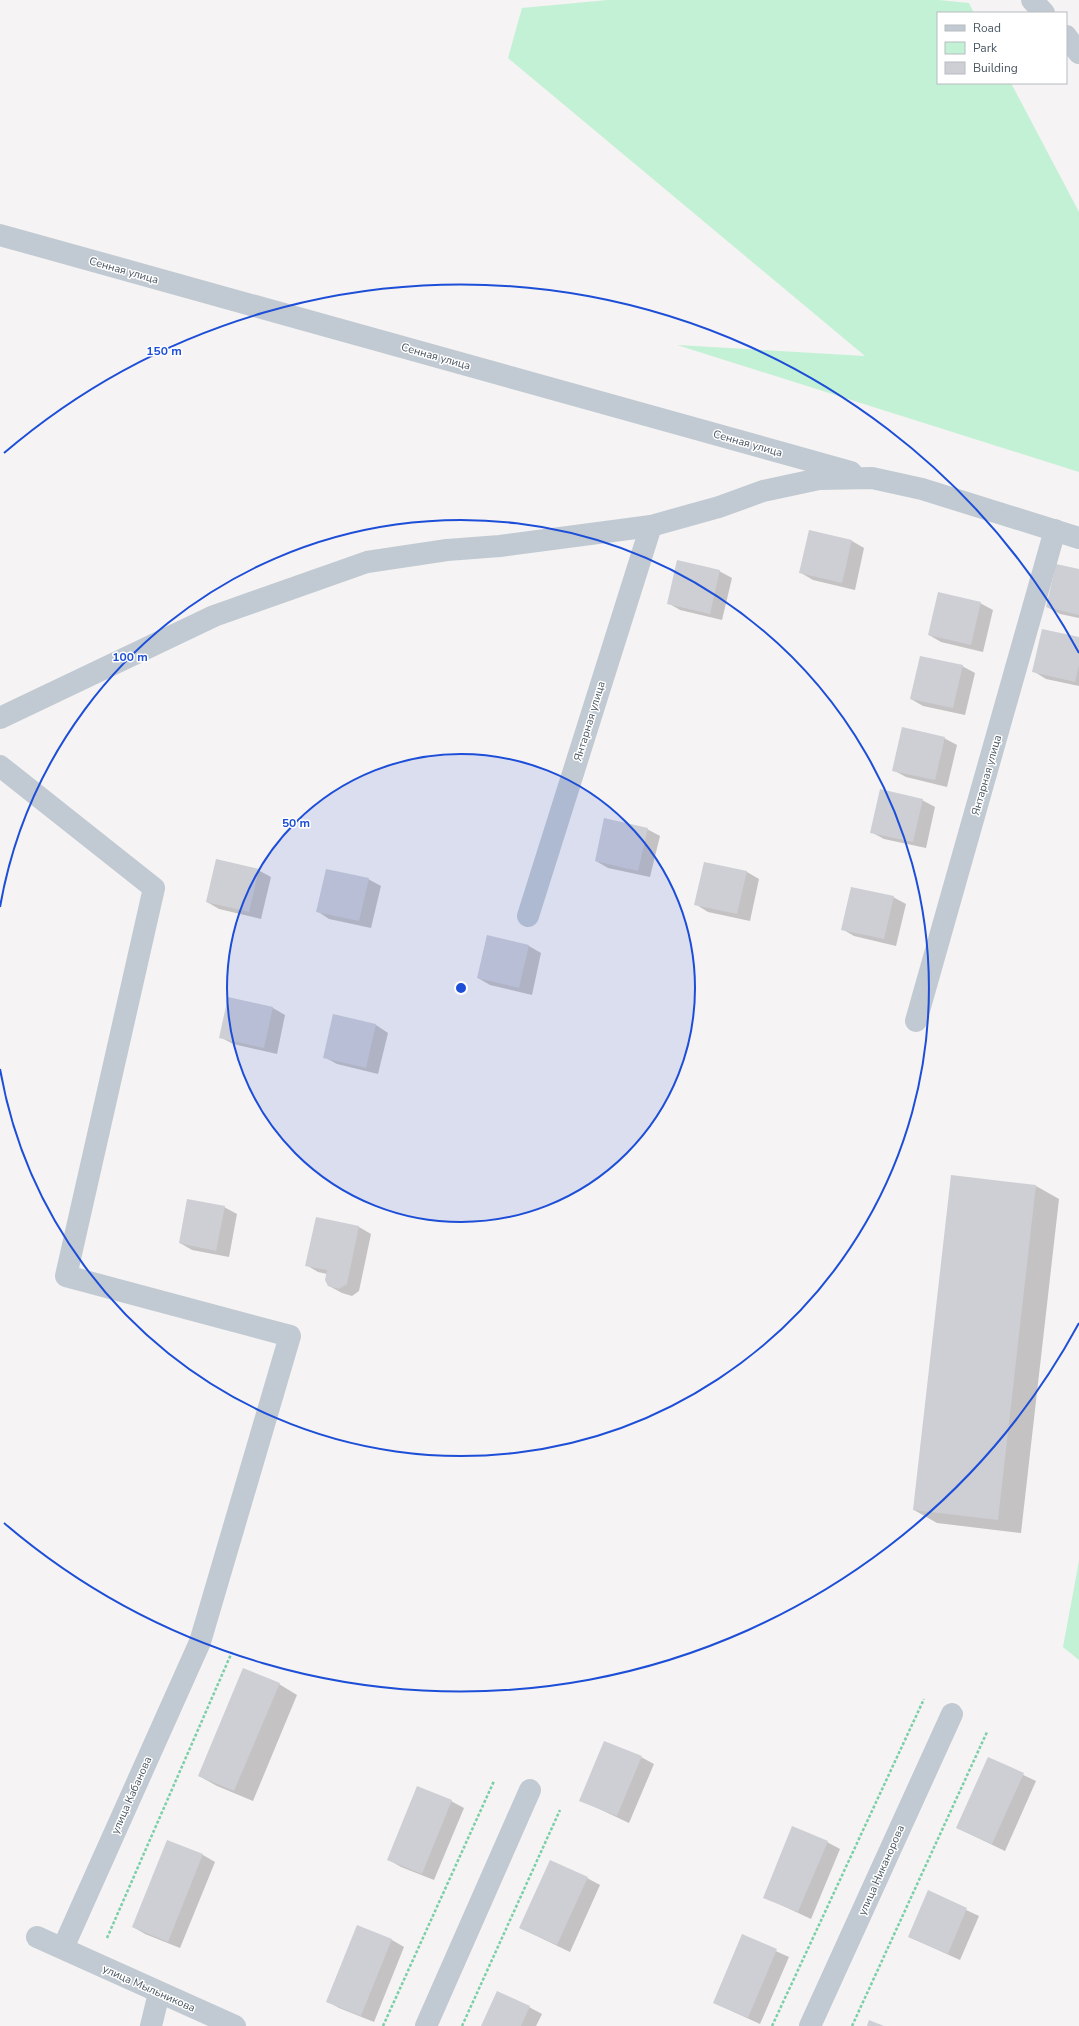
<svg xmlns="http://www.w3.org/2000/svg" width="1079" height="2026" font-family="'Nunito Sans',sans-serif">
<rect width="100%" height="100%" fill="#f5f3f3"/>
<g fill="#c3f1d5">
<path d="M608 0H939L969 3 974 13H938V83H1011L1079 212V472L677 345 865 356 508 58 522 8Z"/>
<path d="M1079 1561V1660L1063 1647Z"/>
</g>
<g fill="#0003">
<path d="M810 531 852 541 864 548 855 590 813 580 801 573Z"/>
<path d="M1079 570V618L1060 614 1047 607Z"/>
<path d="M719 571 732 578 722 620 680 610 668 603Z"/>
<path d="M980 603 993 610 983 652 941 642 929 635Z"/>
<path d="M1079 638V686L1046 679 1033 671Z"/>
<path d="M962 666 975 673 965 715 923 706 911 699Z"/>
<path d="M944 738 957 745 947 787 906 777 893 770Z"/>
<path d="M922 800 935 807 926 848 884 839 871 832Z"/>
<path d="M647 829 660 836 650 877 608 868 596 861Z"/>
<path d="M705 863 747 872 759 879 750 921 708 912 695 904Z"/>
<path d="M258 870 271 877 261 919 219 909 207 902Z"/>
<path d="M368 879 381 886 371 928 329 919 317 911Z"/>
<path d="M893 897 906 904 896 946 854 936 842 929Z"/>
<path d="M487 936 529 946 541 953 532 995 490 985 478 978Z"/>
<path d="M229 998 273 1008 285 1015 277 1054 233 1044 220 1037Z"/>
<path d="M376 1025 388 1033 378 1074 337 1064 324 1057Z"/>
<path d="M1036 1186 1059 1199 1021 1533 937 1523 914 1510Z"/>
<path d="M224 1207 237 1214 229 1257 192 1250 180 1243Z"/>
<path d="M317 1218 359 1227 371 1234 359 1291 352 1296 342 1293 329 1286 327 1274 318 1272 306 1265Z"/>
<path d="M279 1684 297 1695 253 1801 217 1786 199 1776Z"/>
<path d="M641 1757 654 1764 629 1823 580 1800Z"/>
<path d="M988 1758 1036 1781 1005 1851 957 1828Z"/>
<path d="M451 1801 464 1808 434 1880 401 1867 389 1860Z"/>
<path d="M168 1841 203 1855 215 1862 180 1948 145 1934 133 1927Z"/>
<path d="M827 1842 840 1849 811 1919 764 1897Z"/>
<path d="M587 1878 600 1885 570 1952 520 1928Z"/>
<path d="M928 1892 979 1916 960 1960 909 1937Z"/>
<path d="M357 1927 392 1940 404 1947 374 2022 339 2008 327 2001Z"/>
<path d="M743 1936 789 1957 760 2024 714 2003Z"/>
<path d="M529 2007 542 2014 536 2026H482Z"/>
</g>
<g fill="#cdcfd5">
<path d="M809 530 852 540 842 583 799 573Z"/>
<path d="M677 560 720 570 710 614 667 604Z"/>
<path d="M1056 564 1079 569V615L1046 607Z"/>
<path d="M938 592 981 602 971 645 928 635Z"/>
<path d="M1042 629 1079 637V665L1075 682 1032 672Z"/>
<path d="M920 656 963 665 953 708 910 699Z"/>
<path d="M902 727 945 737 935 780 892 771Z"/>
<path d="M880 789 923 799 913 842 870 833Z"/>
<path d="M604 818 648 828 638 871 595 861Z"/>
<path d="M216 859 259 869 249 912 206 902Z"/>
<path d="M704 862 747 871 737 914 694 905Z"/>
<path d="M326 869 369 878 359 921 316 912Z"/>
<path d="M851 887 894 896 884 939 841 930Z"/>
<path d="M487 935 529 945 519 988 477 978Z"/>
<path d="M228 997 273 1007 264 1048 219 1038Z"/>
<path d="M333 1014 376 1024 366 1068 323 1058Z"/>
<path d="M951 1175 1036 1185 998 1520 913 1510Z"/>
<path d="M187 1199 225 1206 216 1251 179 1243Z"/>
<path d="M316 1217 359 1226 347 1284 339 1289 328 1286 325 1280 327 1270 305 1266Z"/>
<path d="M243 1668 280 1683 234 1791 198 1776Z"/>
<path d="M604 1741 642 1756 617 1816 579 1801Z"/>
<path d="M988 1757 1024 1773 992 1844 956 1828Z"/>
<path d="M417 1786 452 1800 422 1874 387 1860Z"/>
<path d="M792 1826 828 1841 798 1912 763 1898Z"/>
<path d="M167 1840 203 1854 168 1942 132 1927Z"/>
<path d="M550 1860 588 1877 557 1945 519 1928Z"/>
<path d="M928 1890 967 1908 948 1954 908 1937Z"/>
<path d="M357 1925 392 1939 361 2016 326 2002Z"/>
<path d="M742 1934 777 1949 748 2018 713 2003Z"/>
<path d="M497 1991 530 2006 521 2026H481Z"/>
<path d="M869 2020 884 2026H867Z"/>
</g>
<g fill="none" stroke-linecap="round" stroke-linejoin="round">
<g stroke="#7ad0a6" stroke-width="2.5" stroke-dasharray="3 2" stroke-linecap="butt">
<path d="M107 1938 232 1652"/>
<path d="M383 2026 494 1781"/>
<path d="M462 2026 560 1810"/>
<path d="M772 2026 924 1699"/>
<path d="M852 2026 987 1732"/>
</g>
<g stroke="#c1cad2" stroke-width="22">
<path d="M1032 0 1044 13"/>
<path d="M1066 36 1079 53"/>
<path d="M0 235 851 472"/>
<path d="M0 718 214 616 367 562 447 550 500 546 651 526 719 507 763 491 819 479 872 478 922 489 1079 538"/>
<path d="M0 766 154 888 66 1276 290 1336 200 1642 63 1948"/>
<path d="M528 916 651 526"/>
<path d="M916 1021 1055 530"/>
<path d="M37 1937 235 2026"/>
<path d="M151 2026 159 1993"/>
<path d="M426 2026 530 1790"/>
<path d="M810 2026 952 1714"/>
</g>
</g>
<circle cx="461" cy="988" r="234" fill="#1d4ed8" fill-opacity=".12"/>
<g fill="none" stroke="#1d4ed8" stroke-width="2">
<circle cx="461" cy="988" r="234"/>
<path d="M0 907A468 468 0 1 1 0 1069"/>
<path d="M1079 1323A703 703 0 0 1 4 1523M4 453A703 703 0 0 1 1079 653"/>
</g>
<g text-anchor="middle" stroke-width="3" stroke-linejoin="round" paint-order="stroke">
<g font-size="11" fill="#4a5661" stroke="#fff">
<text transform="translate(124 270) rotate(16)" y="4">Сенная улица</text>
<text transform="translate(436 356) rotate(16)" y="4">Сенная улица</text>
<text transform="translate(748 443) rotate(16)" y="4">Сенная улица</text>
<text transform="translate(589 721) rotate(-73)" y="4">Янтарная улица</text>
<text transform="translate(986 775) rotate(-74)" y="4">Янтарная улица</text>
<text transform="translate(131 1795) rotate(-66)" y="4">улица Кабанова</text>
<text transform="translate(881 1870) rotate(-66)" y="4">улица Никанорова</text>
<text transform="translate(149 1988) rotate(24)" y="4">улица Мыльникова</text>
</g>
</g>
<circle cx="461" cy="988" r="6" fill="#1d4ed8" stroke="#fff" stroke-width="2"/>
<g font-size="12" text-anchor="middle" font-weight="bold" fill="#1d4ed8" stroke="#fff" stroke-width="3" stroke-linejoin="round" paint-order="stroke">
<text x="164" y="355">150 m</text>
<text x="130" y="661">100 m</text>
<text x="296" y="827">50 m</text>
</g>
<rect x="937" y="12" width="130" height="72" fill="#ffffff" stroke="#b7bbc0"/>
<rect x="945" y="25" width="20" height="6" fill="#c1cad2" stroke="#b7bbc0"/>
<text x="973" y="32" font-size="12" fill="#4a5661">Road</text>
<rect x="945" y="42" width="20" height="12" fill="#c3f1d5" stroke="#b7bbc0"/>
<text x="973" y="52" font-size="12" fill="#4a5661">Park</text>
<rect x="945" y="62" width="20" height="12" fill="#cdcfd5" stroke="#b7bbc0"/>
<text x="973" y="72" font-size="12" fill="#4a5661">Building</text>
</svg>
